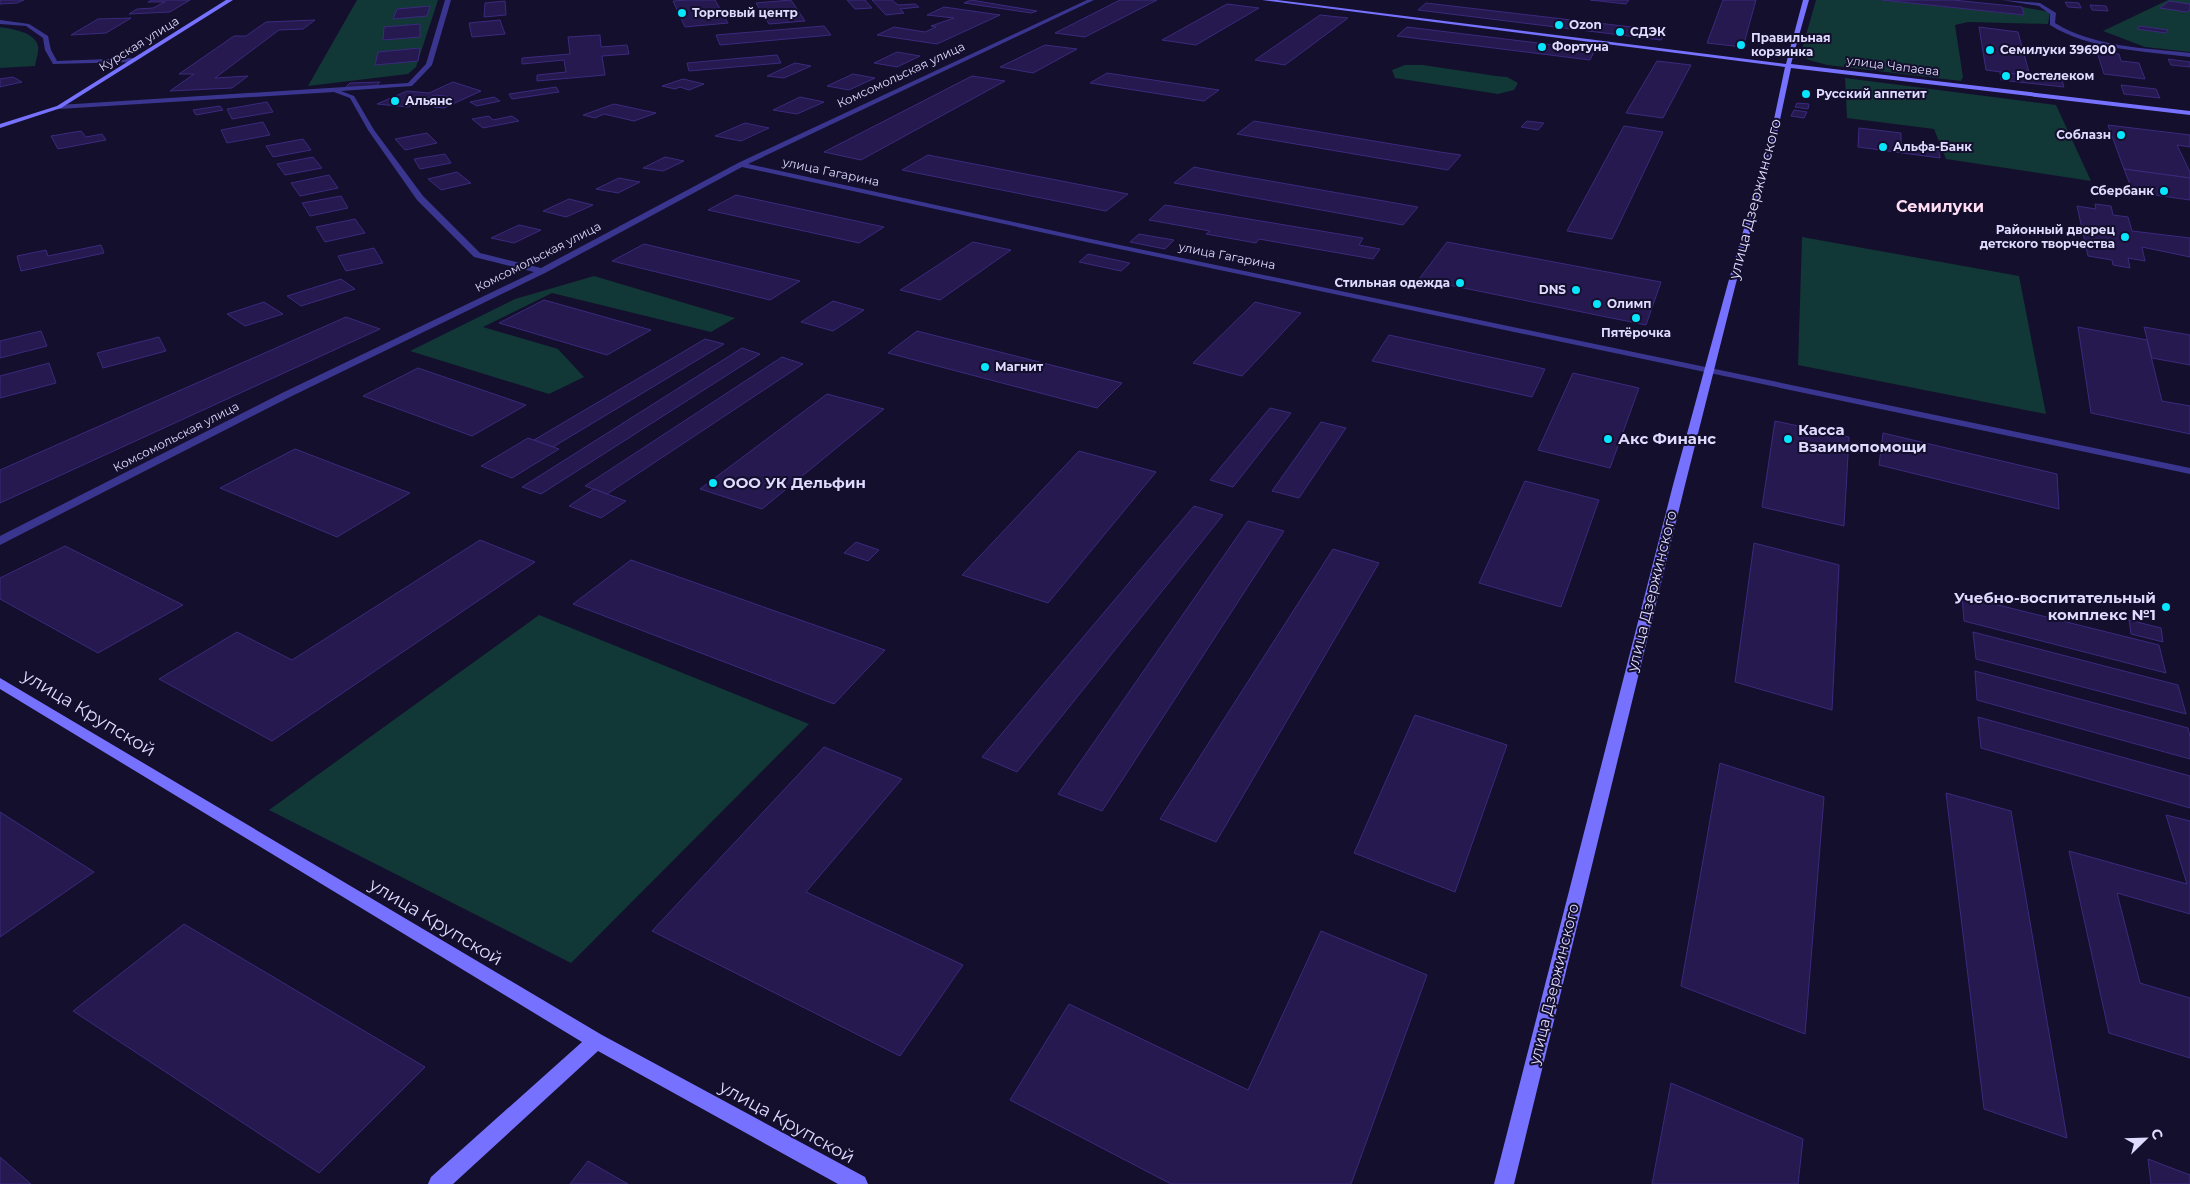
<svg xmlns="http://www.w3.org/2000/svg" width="2190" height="1184" font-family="Montserrat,sans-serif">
<rect width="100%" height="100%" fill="#140f2d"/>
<g fill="#113736">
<path d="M357 0H438L416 67 408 74 308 86Z"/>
<path d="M1816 0H1882L2023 15 2022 7 2050 12 2048 24 1968 22 1955 25 1963 77 1961 81 1827 65 1809 60 1800 56Z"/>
<path d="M2168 0H2190V52L2145 47 2103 31Z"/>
<path d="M0 27C12 29 35 32 38 46 39 52 36 60 35 66L0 68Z"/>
<path d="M1405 65H1423L1496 76 1507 77 1518 83 1514 90 1498 94 1395 78 1392 70Z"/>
<path d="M1845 78 2056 105 2091 181 1946 159 1934 129 1847 118Z"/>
<path d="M1802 237 2019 276 2046 414 1798 365Z"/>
<path d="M594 276 735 318 711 332 552 293 483 327 558 349 584 377 549 394 410 351 515 299Z"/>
<path d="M539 615 809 724 571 963 269 810Z"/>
</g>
<g fill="#25194f" stroke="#3b2a7d">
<path d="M0 0H24L17 3 0 4Z"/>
<path d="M152 0H190L170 12 129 14 137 9 153 8 165 2H148Z"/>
<path d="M687 0H715L728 23 685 27 673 1Z"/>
<path d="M791 0 805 21 769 24 756 3Z"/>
<path d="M847 0H865L872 8 855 9Z"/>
<path d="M872 0H892L898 5 915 4 919 7 900 9 904 13 886 15Z"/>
<path d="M971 0 1037 11 1031 13 964 3Z"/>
<path d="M1120 0H1157L1085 37 1055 33Z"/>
<path d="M1590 0H1629L1626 4Z"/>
<path d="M1723 0H1756L1743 47 1707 43Z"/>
<path d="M1882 0H1953L2022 7 2024 15Z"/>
<path d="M505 1 506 15 484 17 485 3Z"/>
<path d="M2169 1 2190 4V10L2187 12 2160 8Z"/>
<path d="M2065 2 2079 3 2081 8 2068 7Z"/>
<path d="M1426 3 1666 31 1661 40 1418 10Z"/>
<path d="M1227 4 1259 8 1196 45 1162 40Z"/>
<path d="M2090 5 2106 6 2108 11 2092 10Z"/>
<path d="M430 6 427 16 393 19 397 9Z"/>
<path d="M944 7 1000 15 937 44 877 35 894 27 925 32 936 27 931 26 954 18 927 15Z"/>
<path d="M1320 15 1348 18 1285 65 1255 60Z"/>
<path d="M131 18 106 33 71 35 98 19Z"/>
<path d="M315 20 303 29 279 30 215 78 248 76 232 88 170 91 194 74H179L234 36H246L266 22Z"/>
<path d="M500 20 505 34 472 37 469 23Z"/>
<path d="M420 24V37L383 40 384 27Z"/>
<path d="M824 26 831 35 720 45 716 35Z"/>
<path d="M2140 26 2168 30 2166 33 2137 29Z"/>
<path d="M1407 27 1595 50 1590 60 1397 36Z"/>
<path d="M1979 27 2018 32 2030 76 1986 70Z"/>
<path d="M600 35 601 47 627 45 629 54 602 56 605 75 537 81V75L566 72 564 60 522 64V58L570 54 568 37Z"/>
<path d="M1045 45 1077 49 1033 73 1000 67Z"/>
<path d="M420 48 418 61 375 65 378 52Z"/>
<path d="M897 52 920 56 897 67 874 63Z"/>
<path d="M2097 52 2119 54 2121 61 2139 63 2145 79 2104 74Z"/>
<path d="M777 55 781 63 689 71 687 63Z"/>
<path d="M2168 59 2190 62V67L2171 65Z"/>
<path d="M1657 61 1691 65 1663 118 1626 113Z"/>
<path d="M795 63 811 66 784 78 767 76Z"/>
<path d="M2000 72 2062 80 2064 87 2001 80Z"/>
<path d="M1107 73 1219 90 1204 101 1090 83Z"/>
<path d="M853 74 875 78 849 90 827 86Z"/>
<path d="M972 76 1005 81 861 160 824 152Z"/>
<path d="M13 77 22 82 0 87V79Z"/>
<path d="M683 79 704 84 689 90 680 87 675 89 662 86Z"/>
<path d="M380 82 375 87 345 88 350 83Z"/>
<path d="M453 82 481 91 444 108 434 107 453 97 435 95 408 107 377 104 407 91 429 93Z"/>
<path d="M2121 85 2156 89 2160 98 2124 94Z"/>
<path d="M556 87 559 92 512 99 509 94Z"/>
<path d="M494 97 500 101 477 106 470 102Z"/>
<path d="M800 97 824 102 797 114 773 110Z"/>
<path d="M267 102 273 112 232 119 227 109Z"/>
<path d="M1797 103 1809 104 1808 109 1795 107Z"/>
<path d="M614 104 656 113 634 121 604 114 595 118 583 115Z"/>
<path d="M220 106 223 110 196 115 193 110Z"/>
<path d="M1794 110 1807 112 1804 118 1791 116Z"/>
<path d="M489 116 493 120 512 116 519 121 483 128 472 119Z"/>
<path d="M1254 121 1440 152 1461 155 1448 170 1237 134Z"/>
<path d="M1527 121 1544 123 1538 130 1521 127Z"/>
<path d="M263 122 270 135 227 143 221 130Z"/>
<path d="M745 123 769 128 741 141 715 136Z"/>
<path d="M2108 125 2190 135V147L2177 145 2190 172V178L2124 169Z"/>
<path d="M1624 126 1663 132 1612 239 1567 231Z"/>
<path d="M1859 128 1901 133V145L1939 150 1940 158 1858 147Z"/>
<path d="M81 131 86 137 102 134 106 140 58 149 51 136Z"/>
<path d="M427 133 437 143 405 150 395 139Z"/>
<path d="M303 139 311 150 273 157 266 146Z"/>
<path d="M445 154 451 163 420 169 414 159Z"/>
<path d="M928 155 1128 194 1106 211 902 170Z"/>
<path d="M313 157 322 168 285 175 277 164Z"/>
<path d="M665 157 684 161 663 171 643 168Z"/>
<path d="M1194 167 1219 172 1418 207 1403 225 1174 183Z"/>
<path d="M2124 169 2190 178V200L2133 192Z"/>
<path d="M457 172 471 183 441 190 428 179Z"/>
<path d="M329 175 338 188 300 196 291 183Z"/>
<path d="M619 178 640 182 618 193 596 189Z"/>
<path d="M736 195 884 227 859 243 708 210Z"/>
<path d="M341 196 348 208 310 216 302 203Z"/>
<path d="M569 199 593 205 566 217 543 211Z"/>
<path d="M2095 204 2111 206 2113 215 2128 217 2132 231 2190 238V257L2142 247 2145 261 2128 258 2130 268 2113 265 2112 260 2088 256 2077 206 2096 209Z"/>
<path d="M1165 205 1363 238 1359 245 1380 249 1373 259 1259 239 1256 243 1206 234 1210 231 1149 220Z"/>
<path d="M355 219 365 233 325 242 316 227Z"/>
<path d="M519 225 541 230 514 243 491 238Z"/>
<path d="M1139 234 1174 240 1165 249 1130 242Z"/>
<path d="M973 242 1011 250 940 300 900 290Z"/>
<path d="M1447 242 1661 282 1646 325 1419 279Z"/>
<path d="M644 244 800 281 770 300 612 261Z"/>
<path d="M101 245 104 253 21 271 17 256 46 250 48 256Z"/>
<path d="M374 248 383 263 346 271 338 256Z"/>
<path d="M1088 254 1130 263 1121 271 1079 262Z"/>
<path d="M341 279 355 289 301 306 287 296Z"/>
<path d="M544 300 651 330 607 355 499 323Z"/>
<path d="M833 301 864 310 833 331 801 322Z"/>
<path d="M264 302 283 314 245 326 227 314Z"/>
<path d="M1255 302 1301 313 1242 376 1193 363Z"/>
<path d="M346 317 380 329 0 503V470Z"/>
<path d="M2078 327 2147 340 2162 401 2190 406V434L2091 413Z"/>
<path d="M2144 327 2190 335V365L2152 358Z"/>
<path d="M41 331 47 346 0 358V341Z"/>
<path d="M917 331 1122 383 1097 408 888 353Z"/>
<path d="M1389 335 1545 369 1532 397 1372 361Z"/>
<path d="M159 337 166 351 103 368 97 353Z"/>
<path d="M705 339 724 344 553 447 534 440Z"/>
<path d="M742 348 760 354 541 494 522 487Z"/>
<path d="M782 357 803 364 607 494 585 486Z"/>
<path d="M49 363 56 383 0 398V376Z"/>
<path d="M418 368 526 405 472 436 363 396Z"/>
<path d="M1573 373 1639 388 1610 468 1538 450Z"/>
<path d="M827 394 884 409 762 509 700 489Z"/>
<path d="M1270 408 1291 413 1233 487 1210 480Z"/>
<path d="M1775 421 1849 437 1844 526 1762 507Z"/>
<path d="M1321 422 1346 428 1299 498 1272 491Z"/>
<path d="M1883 433 2057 474 2059 509 1879 465Z"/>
<path d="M528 438 559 449 512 478 481 466Z"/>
<path d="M295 449 410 493 337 537 220 488Z"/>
<path d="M1079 451 1156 472 1048 603 962 575Z"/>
<path d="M1525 481 1599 500 1561 607 1479 583Z"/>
<path d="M594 489 607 494 626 501 601 518 569 506Z"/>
<path d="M1194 506 1223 515 1017 772 982 757Z"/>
<path d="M1248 521 1284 531 1102 811 1058 794Z"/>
<path d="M480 540 535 562 272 741 159 679 237 632 292 660Z"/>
<path d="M856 542 879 550 868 561 844 553Z"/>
<path d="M1754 543 1839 565 1832 710 1735 682Z"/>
<path d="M65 546 183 605 98 653 0 599V578Z"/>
<path d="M1333 549 1379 563 1216 842 1160 819Z"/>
<path d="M631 560 885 650 834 704 573 604Z"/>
<path d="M1962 596 2159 645 2166 673 1964 621Z"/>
<path d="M2129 620 2161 628 2163 642 2131 634Z"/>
<path d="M1973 632 2178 685 2186 714 1976 659Z"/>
<path d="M1975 671 2188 728 2190 737V759L1977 700Z"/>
<path d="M1415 715 1507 745 1455 892 1354 853Z"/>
<path d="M1978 717 2190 776V808L1981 748Z"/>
<path d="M824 747 902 779 806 892 963 965 900 1056 652 931Z"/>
<path d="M1720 763 1824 797 1805 1034 1681 986Z"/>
<path d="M1946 793 2011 811 2067 1138 1984 1109Z"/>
<path d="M0 812 94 872 0 937Z"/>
<path d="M2166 815 2190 821V914L2117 893 2140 983 2190 998V1058L2109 1033 2069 851 2187 884Z"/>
<path d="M184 924 425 1067 319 1173 73 1011Z"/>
<path d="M1321 931 1427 975 1351 1184H1171L1010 1100 1069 1004 1248 1090Z"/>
<path d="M1671 1083 1803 1139 1798 1184H1652Z"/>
<path d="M0 1157 31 1184H0Z"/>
<path d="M2148 1159 2190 1175V1184H2151Z"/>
<path d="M588 1161 628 1184H570Z"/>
</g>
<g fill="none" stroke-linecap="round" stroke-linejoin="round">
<g fill="#3a368f" fill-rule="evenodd">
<path d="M445 0H451L432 65 412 86 341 91 354 96 374 130 423 196 480 253 541 268 738 163 1087 0H1094L748 164 1091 239 2190 468V474L1091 243 742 167 545 273 290 397 0 545V536L282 393 534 272 474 257 417 200 368 130 350 98 334 92 59 109 56 107 59 105 408 83 426 64Z"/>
<path d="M2002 0 2040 3 2056 13 2055 23C2093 47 2146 48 2190 53V57C2144 51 2090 50 2050 25V14L2039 6Z"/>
<path d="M0 20 29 24 48 36 51 50 57 61 134 58 137 60 134 62 53 64 45 50 43 38 26 26 0 24Z"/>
</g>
<g fill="#7672ff" fill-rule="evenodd">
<path d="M226 0H233L61 108 0 128V124L57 106Z"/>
<path d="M1262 0H1277L1786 64 1803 0H1809L1791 64 2190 111V115L1791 68 1775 143 1736 283 1685 485 1514 1184H1494L1673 485 1728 283 1769 143 1785 67Z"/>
<path d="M0 678 602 1035 865 1177 868 1184H838L598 1051 453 1184H428L431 1177 582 1042 0 689Z"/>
</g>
</g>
<g fill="#07e5ff" stroke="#140f2d" stroke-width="2">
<circle cx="682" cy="13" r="5"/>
<circle cx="1559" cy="25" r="5"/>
<circle cx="1620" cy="32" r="5"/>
<circle cx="1741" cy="45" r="5"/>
<circle cx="1542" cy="47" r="5"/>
<circle cx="1990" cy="50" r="5"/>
<circle cx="2006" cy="76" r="5"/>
<circle cx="1806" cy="94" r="5"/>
<circle cx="395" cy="101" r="5"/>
<circle cx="2121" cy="135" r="5"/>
<circle cx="1883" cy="147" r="5"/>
<circle cx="2164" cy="191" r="5"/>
<circle cx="2125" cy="237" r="5"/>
<circle cx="1460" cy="283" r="5"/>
<circle cx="1576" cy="290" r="5"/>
<circle cx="1597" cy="304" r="5"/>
<circle cx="1636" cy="318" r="5"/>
<circle cx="985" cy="367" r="5"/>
<circle cx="1608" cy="439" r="5"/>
<circle cx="1788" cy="439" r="5"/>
<circle cx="713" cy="483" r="5"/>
<circle cx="2166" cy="607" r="5"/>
</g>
<g text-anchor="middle" stroke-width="4" stroke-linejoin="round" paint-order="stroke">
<g font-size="12" font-weight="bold" fill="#dfdbff" stroke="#140f2d" text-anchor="start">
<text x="692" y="17">Торговый центр</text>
<text x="1569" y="29">Ozon</text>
<text x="1630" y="36">СДЭК</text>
<text x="1751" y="42">Правильная<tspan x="1751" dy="14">корзинка</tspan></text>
<text x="1552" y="51">Фортуна</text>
<text x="2000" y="54">Семилуки 396900</text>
<text x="2016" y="80">Ростелеком</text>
<text x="1816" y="98">Русский аппетит</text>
<text x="405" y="105">Альянс</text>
<text x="2111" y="139" text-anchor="end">Соблазн</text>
<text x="1893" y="151">Альфа-Банк</text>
<text x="2154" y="195" text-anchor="end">Сбербанк</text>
<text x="2115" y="234" text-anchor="end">Районный дворец<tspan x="2115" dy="14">детского творчества</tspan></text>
<text x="1450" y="287" text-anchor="end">Стильная одежда</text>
<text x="1566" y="294" text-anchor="end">DNS</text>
<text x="1607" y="308">Олимп</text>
<text x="1636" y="337" text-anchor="middle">Пятёрочка</text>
<text x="995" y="371">Магнит</text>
</g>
<g font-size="12" fill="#dfdbff" stroke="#140f2d">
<text transform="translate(139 44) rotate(-32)" y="4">Курская улица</text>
<text transform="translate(1893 66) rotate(7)" y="4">улица Чапаева</text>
<text transform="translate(901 75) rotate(-25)" y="4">Комсомольская улица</text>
<text transform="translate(831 172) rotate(12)" y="4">улица Гагарина</text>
<text transform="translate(1227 256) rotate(11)" y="4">улица Гагарина</text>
<text transform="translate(538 257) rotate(-27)" y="4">Комсомольская улица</text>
<text transform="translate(176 437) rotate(-27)" y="4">Комсомольская улица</text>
</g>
<g font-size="15" fill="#dfdbff" stroke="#140f2d">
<text transform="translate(1755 199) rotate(-75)" y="5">улица Дзержинского</text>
<text transform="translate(1652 591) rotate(-76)" y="5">улица Дзержинского</text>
<text transform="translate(1554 984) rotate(-76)" y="5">улица Дзержинского</text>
</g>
<g font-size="15" font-weight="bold" fill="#dfdbff" stroke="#140f2d" text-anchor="start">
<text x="1798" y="435">Касса<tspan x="1798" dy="17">Взаимопомощи</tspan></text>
<text x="1618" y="444">Акс Финанс</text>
<text x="723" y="488">ООО УК Дельфин</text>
<text x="2156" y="603" text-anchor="end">Учебно-воспитательный<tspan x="2156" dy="17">комплекс №1</tspan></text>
</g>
<g font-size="16" font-weight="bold" fill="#ffddf2" stroke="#140f2d">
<text x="1940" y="212">Семилуки</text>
</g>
<g font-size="18" fill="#dfdbff" stroke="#140f2d">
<text transform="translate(89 713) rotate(31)" y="6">улица Крупской</text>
<text transform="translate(436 922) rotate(31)" y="6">улица Крупской</text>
<text transform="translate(787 1122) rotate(29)" y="6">улица Крупской</text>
</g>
</g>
<g transform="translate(2145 1139) rotate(67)" stroke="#140f2d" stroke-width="4" paint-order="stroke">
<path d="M0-4L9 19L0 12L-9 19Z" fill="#dfdbff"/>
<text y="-8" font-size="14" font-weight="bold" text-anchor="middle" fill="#dfdbff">С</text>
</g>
</svg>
